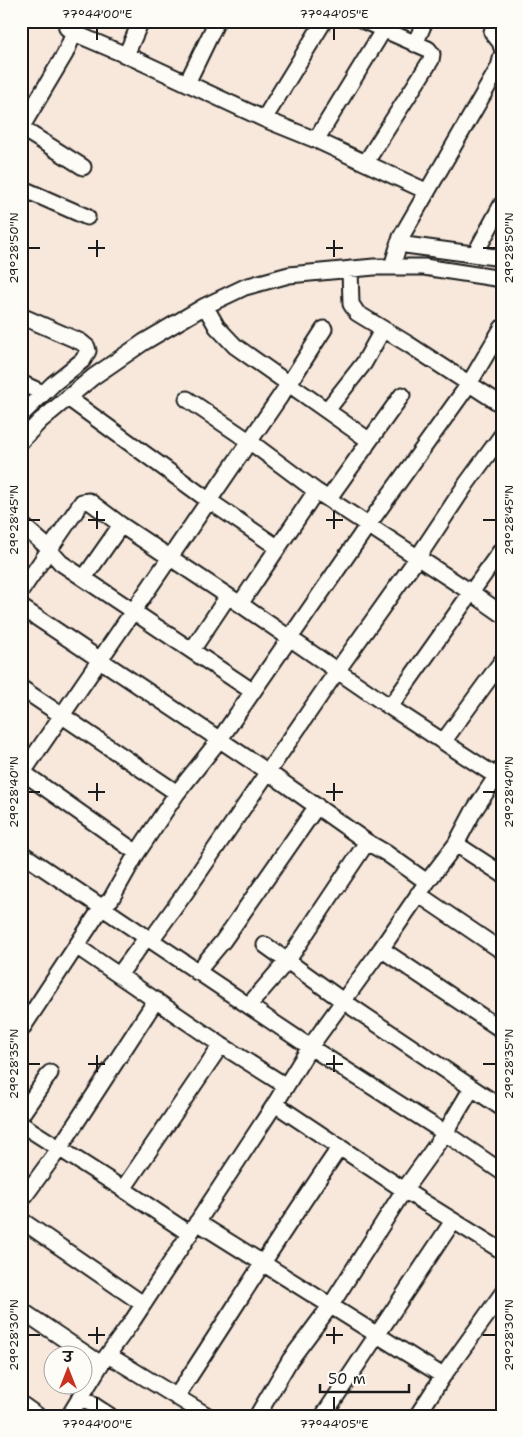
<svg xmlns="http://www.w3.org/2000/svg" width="523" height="1437" viewBox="0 0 523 1437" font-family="'Shantell Sans','Playpen Sans Deva',sans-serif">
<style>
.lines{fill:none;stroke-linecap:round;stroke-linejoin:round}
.minor-casing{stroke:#1c1c1c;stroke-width:19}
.minor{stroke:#fdfcf7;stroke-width:15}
.ticks{fill:none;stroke:#1c1c1c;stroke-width:2}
.neatline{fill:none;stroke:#1c1c1c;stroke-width:2}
.ticks-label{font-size:12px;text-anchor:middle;fill:#1c1c1c}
</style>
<rect width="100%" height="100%" fill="#f7e8db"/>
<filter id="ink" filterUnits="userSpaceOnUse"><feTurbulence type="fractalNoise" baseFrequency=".02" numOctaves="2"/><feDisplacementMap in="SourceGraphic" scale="10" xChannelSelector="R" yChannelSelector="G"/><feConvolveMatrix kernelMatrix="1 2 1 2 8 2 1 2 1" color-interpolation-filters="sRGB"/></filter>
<g filter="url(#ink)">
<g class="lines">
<g class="minor-casing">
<path id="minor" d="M66,21L67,28L74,33L135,59L264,119L316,140L426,191
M364,21L428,49L432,54L431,60L366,162
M496,21L492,32L500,42L502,48
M415,44L425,21
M126,55L141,21
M187,83L217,21
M264,119L324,21
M21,128L65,54L74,33
M21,128L83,167
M316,140L384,29
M21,188L87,217
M398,244L502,258
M475,254L502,204
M392,267L401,237L499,67L502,55
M350,269L351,304L357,313L408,344L502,405
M205,306L217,327L235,346L367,439L366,446L329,498
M21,316L81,342L87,347L88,351L83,360L53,384L21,415
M21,383L43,393
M68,398L208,500L277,547
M187,399L249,441L316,491L472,593L502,614
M327,410L364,363L383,329
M21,441L40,421L93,377L144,342L205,306L245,287L289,275L374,267H424L502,279
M367,444L402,395
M21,524L44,544L61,563L252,691
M84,578L121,525
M21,591L82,502L89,501L121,525L240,604L390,707L502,780
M240,604L316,491
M21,607L268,772L367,842L386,853L427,882
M192,650L228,596
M21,688L177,793
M390,707L502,549
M443,742L502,661
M21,771L137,853
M21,775L288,385L324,329
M456,844L502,874
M21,853L310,1047L445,1133L502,1172
M418,894L502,951
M151,940L185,893L337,671L418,557L467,483L502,435
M265,945L343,1001L502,1108
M76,946L221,1045L286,1086
M381,949L502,1030
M197,972L223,941L317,806
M119,975L147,937
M249,1005L288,960L367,842
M21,1030L102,907L111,899L137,853L177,793L220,739L368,525L469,384L502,328
M275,1104L404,1190L502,1251
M21,1115L50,1073
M21,1124L123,1189L190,1234
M123,1189L221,1045
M21,1201L59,1149L156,1000
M21,1220L143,1304
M197,1222L443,1376
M21,1310L101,1364
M108,1355L208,1416
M81,1397L110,1416
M176,1397C231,1314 283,1229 340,1147
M21,1404L38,1416
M69,1416L101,1364L133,1320L275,1104L310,1047L381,949L427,882L456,844L473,812L502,768
M257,1416L290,1360L331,1305L404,1190L445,1133L472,1088
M323,1416L453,1221
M417,1416L443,1376L502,1294"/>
</g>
<use href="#minor" class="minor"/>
</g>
</g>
<path class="ticks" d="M97,28V40M334,28V40M97,240V257M334,240V257M28,248H40M88,248H105M326,248H343M483,248H496M97,511V529M334,511V529M28,520H40M88,520H105M326,520H343M483,520H496M97,783V801M334,783V801M28,792H40M88,792H105M326,792H343M483,792H496M97,1055V1072M334,1055V1072M28,1064H40M88,1064H105M326,1064H343M483,1064H496M97,1327V1344M334,1327V1344M28,1335H40M88,1335H105M326,1335H343M483,1335H496M97,1397V1410M334,1397V1410"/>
<rect width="523" height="1437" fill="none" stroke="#fdfcf7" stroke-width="55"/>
<g transform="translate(68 1370)"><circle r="24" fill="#fdfcf7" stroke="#a3a29f"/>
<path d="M0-4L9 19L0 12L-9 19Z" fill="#c8321e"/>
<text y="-8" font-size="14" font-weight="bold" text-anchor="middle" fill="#1c1c1c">उ</text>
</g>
<path d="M320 1384v8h89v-8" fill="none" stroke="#1c1c1c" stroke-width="2.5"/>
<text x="328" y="1384" font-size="15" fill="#1c1c1c" stroke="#fdfcf7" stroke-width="4" paint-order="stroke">50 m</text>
<rect x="28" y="28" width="468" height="1382" class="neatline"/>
<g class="ticks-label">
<text x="97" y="18">77°44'00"E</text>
<text x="334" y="18">77°44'05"E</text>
<text transform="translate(14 248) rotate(-90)" y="4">29°28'50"N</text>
<text transform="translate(509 248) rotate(-90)" y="4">29°28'50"N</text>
<text transform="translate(14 520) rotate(-90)" y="4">29°28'45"N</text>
<text transform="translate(509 520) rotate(-90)" y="4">29°28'45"N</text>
<text transform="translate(14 792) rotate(-90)" y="4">29°28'40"N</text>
<text transform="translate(509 792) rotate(-90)" y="4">29°28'40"N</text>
<text transform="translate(14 1064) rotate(-90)" y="4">29°28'35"N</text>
<text transform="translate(509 1064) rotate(-90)" y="4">29°28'35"N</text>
<text transform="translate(14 1335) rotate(-90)" y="4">29°28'30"N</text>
<text transform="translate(509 1335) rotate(-90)" y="4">29°28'30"N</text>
<text x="97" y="1428">77°44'00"E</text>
<text x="334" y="1428">77°44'05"E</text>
</g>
</svg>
